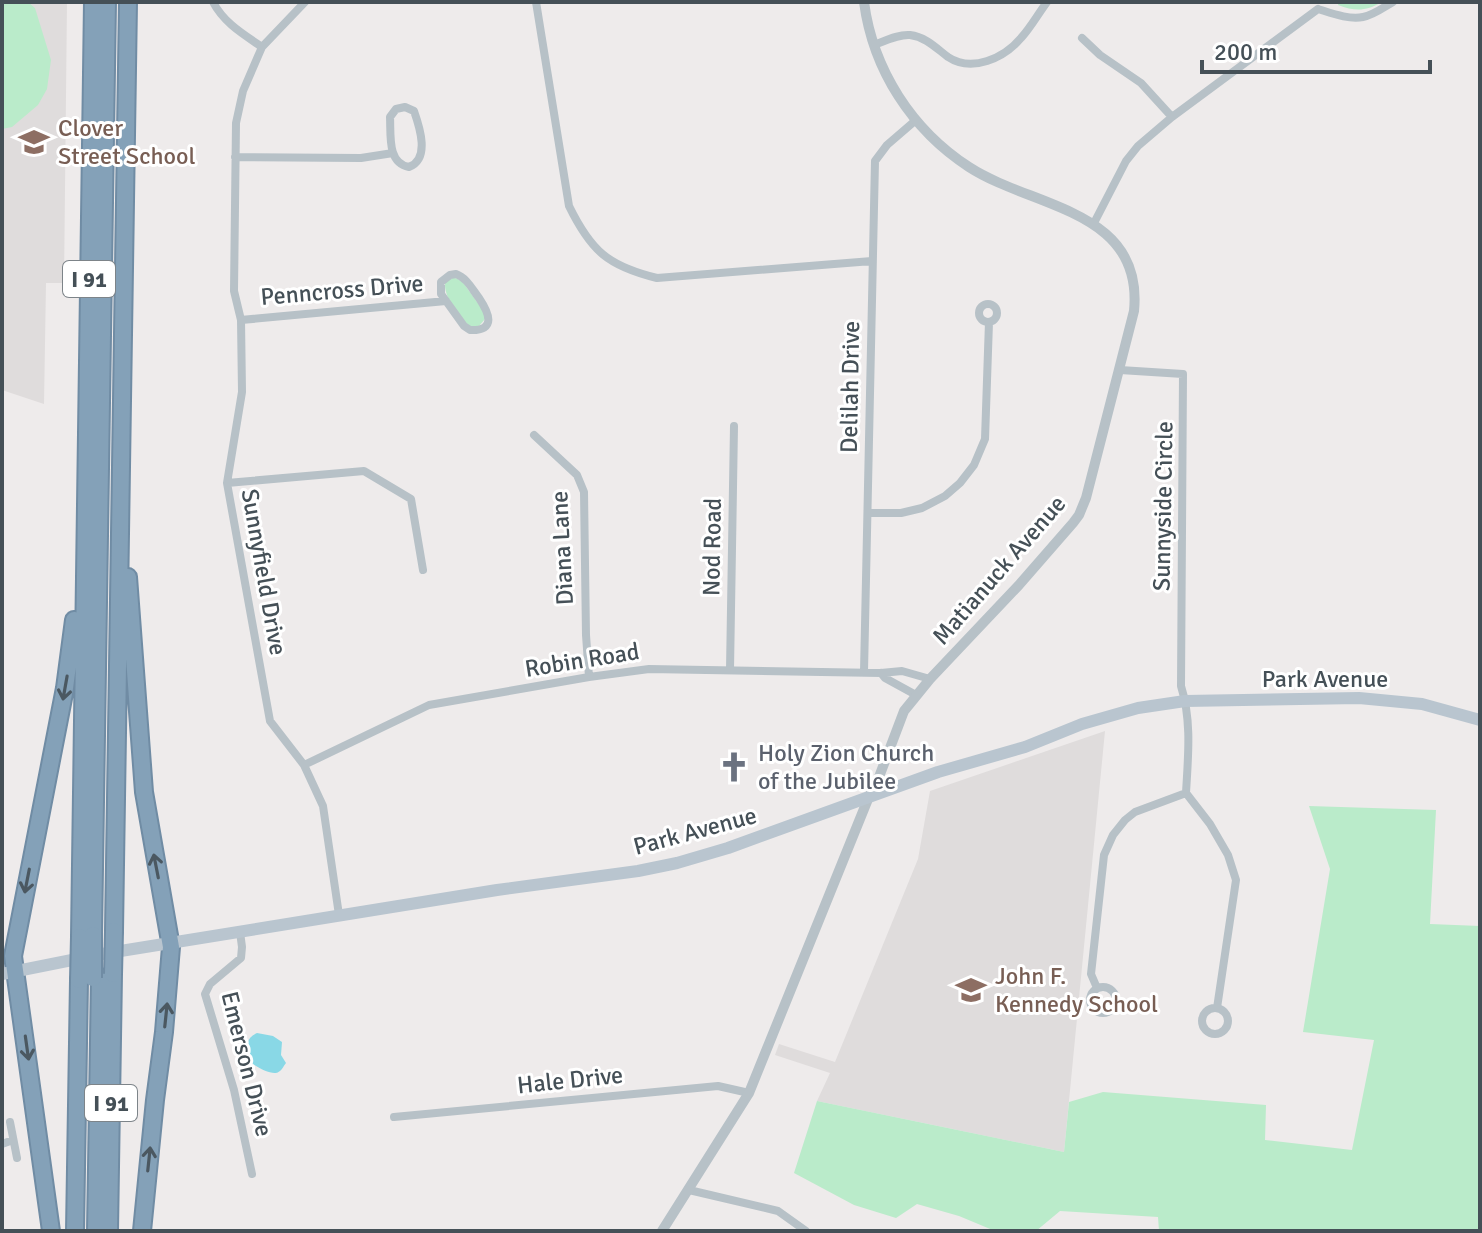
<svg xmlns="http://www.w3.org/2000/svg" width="1482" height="1233" viewBox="0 0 1482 1233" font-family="Signika,sans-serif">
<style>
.education{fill:#dfdcdc}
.green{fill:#baebca}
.water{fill:#89d8e6}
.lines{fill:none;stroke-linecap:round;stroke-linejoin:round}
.motorway-casing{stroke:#708ca4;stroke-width:20}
.minor{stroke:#b7c1c7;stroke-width:8}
.tertiary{stroke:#b7c1c7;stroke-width:10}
.secondary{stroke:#b9c5cf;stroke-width:12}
.motorway{stroke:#84a1b8;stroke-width:16}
.motorway-bridge-casing{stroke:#708ca4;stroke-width:20;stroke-linecap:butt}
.motorway-bridge{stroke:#84a1b8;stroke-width:16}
.oneway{stroke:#4b5861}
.labels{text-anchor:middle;stroke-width:6;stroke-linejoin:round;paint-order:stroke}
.shield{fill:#fff;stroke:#7d8489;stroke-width:2}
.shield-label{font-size:22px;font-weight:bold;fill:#455057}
.education-label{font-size:24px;fill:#785e54;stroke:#fff;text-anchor:start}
.street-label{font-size:24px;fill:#455057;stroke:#fff}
.worship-label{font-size:24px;fill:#5b616d;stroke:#fff;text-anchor:start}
</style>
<rect width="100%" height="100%" fill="#eeebeb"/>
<path class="education" d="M2,2H67L64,283H46L44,404L2,390Z
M1105,731L1064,1152L817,1101L830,1073L775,1055L779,1044L835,1062L918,859L930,791Z"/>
<path class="green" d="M2,2H28L35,8L51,60L47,89L38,105L12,127L2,129Z
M1339,2H1382C1366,11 1356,12 1338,5Z
M453,277L462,281L485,313V319L479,326L471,327C459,317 444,298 445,283Z
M1309,806L1436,810L1430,924L1480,926V1231H1159L1158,1217L1060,1211L1036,1231H995L959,1216L917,1204L896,1218L854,1205L794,1173L817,1101L1064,1152L1069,1102L1103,1092L1266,1105L1265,1140L1352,1150L1374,1040L1303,1032L1330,869Z"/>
<path class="water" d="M257,1033L273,1036L282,1042L281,1055L286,1063C283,1067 281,1072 276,1073C267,1074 251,1064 246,1058C246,1048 246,1037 257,1033Z"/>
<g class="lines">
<g class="motorway-casing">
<path id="motorway" d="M128,577L144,792L171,947L164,1032L155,1100L142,1231
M114,931L128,2
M93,935L107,2
M80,937L93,2
M51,1231L13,956L65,688L74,620
M75,1231L79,980
M96,1231L100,977
M109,1231L113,974"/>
</g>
<path class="minor" d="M213,2C224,23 243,34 262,47
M305,2L262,47L243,91L236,123L234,291L241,320L242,392L227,483L270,721L304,765L323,806L339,915
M536,2L569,206C591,251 608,266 657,278L872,261
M1318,9C1331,13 1349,20 1363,17C1374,15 1384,7 1393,2
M1082,38L1100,55L1141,83L1172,117
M874,45C885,41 898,34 910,35C926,37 936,48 948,57C972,73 1004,58 1021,38C1031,27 1038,14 1047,2
M405,107L414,111C420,128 430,159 409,167C387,163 391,135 390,117L396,109Z
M235,157L361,158L393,153
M1094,223L1126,161L1138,146L1172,117L1318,9
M456,274C467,278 472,289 479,298C489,313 497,331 470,330L464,326L441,294V282L450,275Z
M979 313a9 9 0 1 1 18 0a9 9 0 1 1-18 0Z
M241,320L446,301
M1120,370L1183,374L1181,686C1192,721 1188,757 1186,793L1210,824L1228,855L1236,880L1217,1008
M534,435L577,475L584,492L586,635L589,677
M227,483L364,471L411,499L423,570
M868,513H901L922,508L945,496L960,483L974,465L985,439L989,322
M730,670L734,426
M864,672L875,161L887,145L916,120
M881,673L885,678L916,695
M304,765L429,705L589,677L649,669L881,673L902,671L930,679
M240,932L242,947L241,958L210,984L205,994L234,1090L252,1174
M1090 1000a13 13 0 1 1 26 0a13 13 0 1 1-26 0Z
M1097,988L1091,974L1104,855L1113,835L1125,820L1135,812L1186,793
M1202 1021a13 13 0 1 1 26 0a13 13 0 1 1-26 0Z
M394,1117L718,1086L749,1093
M10,1122L17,1158
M2,1144L13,1140
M689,1190L778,1211L806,1231"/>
<path class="tertiary" d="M662,1231L749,1093L868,799L879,777L904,711L930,679L1019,585L1073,523L1079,515L1086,498L1134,311C1144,209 1032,208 969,167C912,130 873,70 864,2"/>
<path class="secondary" d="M2,974L102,954L497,890L638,871L677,863L728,848L938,772L1025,747L1082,724L1138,708L1185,701L1359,698L1422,704L1480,720"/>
<use href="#motorway" class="motorway"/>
<g class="motorway-bridge-casing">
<path id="motorway-bridge" d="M113,974L114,931
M93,978V935
M79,980L80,937"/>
</g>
<use href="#motorway-bridge" class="motorway-bridge"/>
</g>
<defs><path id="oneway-shaft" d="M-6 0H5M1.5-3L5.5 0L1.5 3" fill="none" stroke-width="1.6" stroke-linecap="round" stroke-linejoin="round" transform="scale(2)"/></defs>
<g class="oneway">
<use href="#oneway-shaft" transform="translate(65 688) rotate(100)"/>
<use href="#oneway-shaft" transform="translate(156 866) rotate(-101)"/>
<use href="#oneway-shaft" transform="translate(27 881) rotate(101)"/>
<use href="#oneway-shaft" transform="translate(166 1015) rotate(-84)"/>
<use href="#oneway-shaft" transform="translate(27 1048) rotate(82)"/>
<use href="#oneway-shaft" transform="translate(149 1159) rotate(-84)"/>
</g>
<defs>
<g id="school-bare" transform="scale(2.4)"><path d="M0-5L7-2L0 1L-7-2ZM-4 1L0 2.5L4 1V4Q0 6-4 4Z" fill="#8d6e63" stroke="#fff" stroke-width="2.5" paint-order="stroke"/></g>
<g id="church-bare" transform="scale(2.4)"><path d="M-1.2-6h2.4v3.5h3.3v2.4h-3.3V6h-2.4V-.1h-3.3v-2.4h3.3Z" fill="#6b7280" stroke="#fff" stroke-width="2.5" paint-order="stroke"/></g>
</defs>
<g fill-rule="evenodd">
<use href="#school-bare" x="34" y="142"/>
<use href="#church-bare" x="734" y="767"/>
<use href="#school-bare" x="971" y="990"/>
</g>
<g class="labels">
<g class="shield">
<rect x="63" y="261" width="52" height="36" rx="6"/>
<rect x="85" y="1085" width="52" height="36" rx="6"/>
</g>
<g class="shield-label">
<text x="89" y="287">I 91</text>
<text x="111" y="1111">I 91</text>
</g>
<g class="education-label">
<text x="58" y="136">Clover<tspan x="58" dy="28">Street School</tspan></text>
<text x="995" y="984">John F.<tspan x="995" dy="28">Kennedy School</tspan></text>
</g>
<g class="street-label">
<text transform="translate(342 290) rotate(-5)" y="8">Penncross Drive</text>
<text transform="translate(850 387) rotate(-89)" y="8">Delilah Drive</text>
<text transform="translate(1163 506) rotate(-89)" y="8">Sunnyside Circle</text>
<text transform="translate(712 547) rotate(-89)" y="8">Nod Road</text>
<text transform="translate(562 548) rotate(-93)" y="8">Diana Lane</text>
<text transform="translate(999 570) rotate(-49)" y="8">Matianuck Avenue</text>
<text transform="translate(264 572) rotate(80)" y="8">Sunnyfield Drive</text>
<text transform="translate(582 660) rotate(-9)" y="8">Robin Road</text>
<text x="1325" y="687">Park Avenue</text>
<text transform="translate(695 831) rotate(-15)" y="8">Park Avenue</text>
<text transform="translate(247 1064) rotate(76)" y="8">Emerson Drive</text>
<text transform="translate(570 1080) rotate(-6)" y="8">Hale Drive</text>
</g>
<g class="worship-label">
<text x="758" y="761">Holy Zion Church<tspan x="758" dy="28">of the Jubilee</tspan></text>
</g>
</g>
<rect width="1482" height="1233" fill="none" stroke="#455057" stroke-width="8"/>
<path d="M1202 60v12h228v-12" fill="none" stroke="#455057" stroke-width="4"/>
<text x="1214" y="60" font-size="24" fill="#455057" stroke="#ffffff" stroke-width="6" paint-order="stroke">200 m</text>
</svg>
